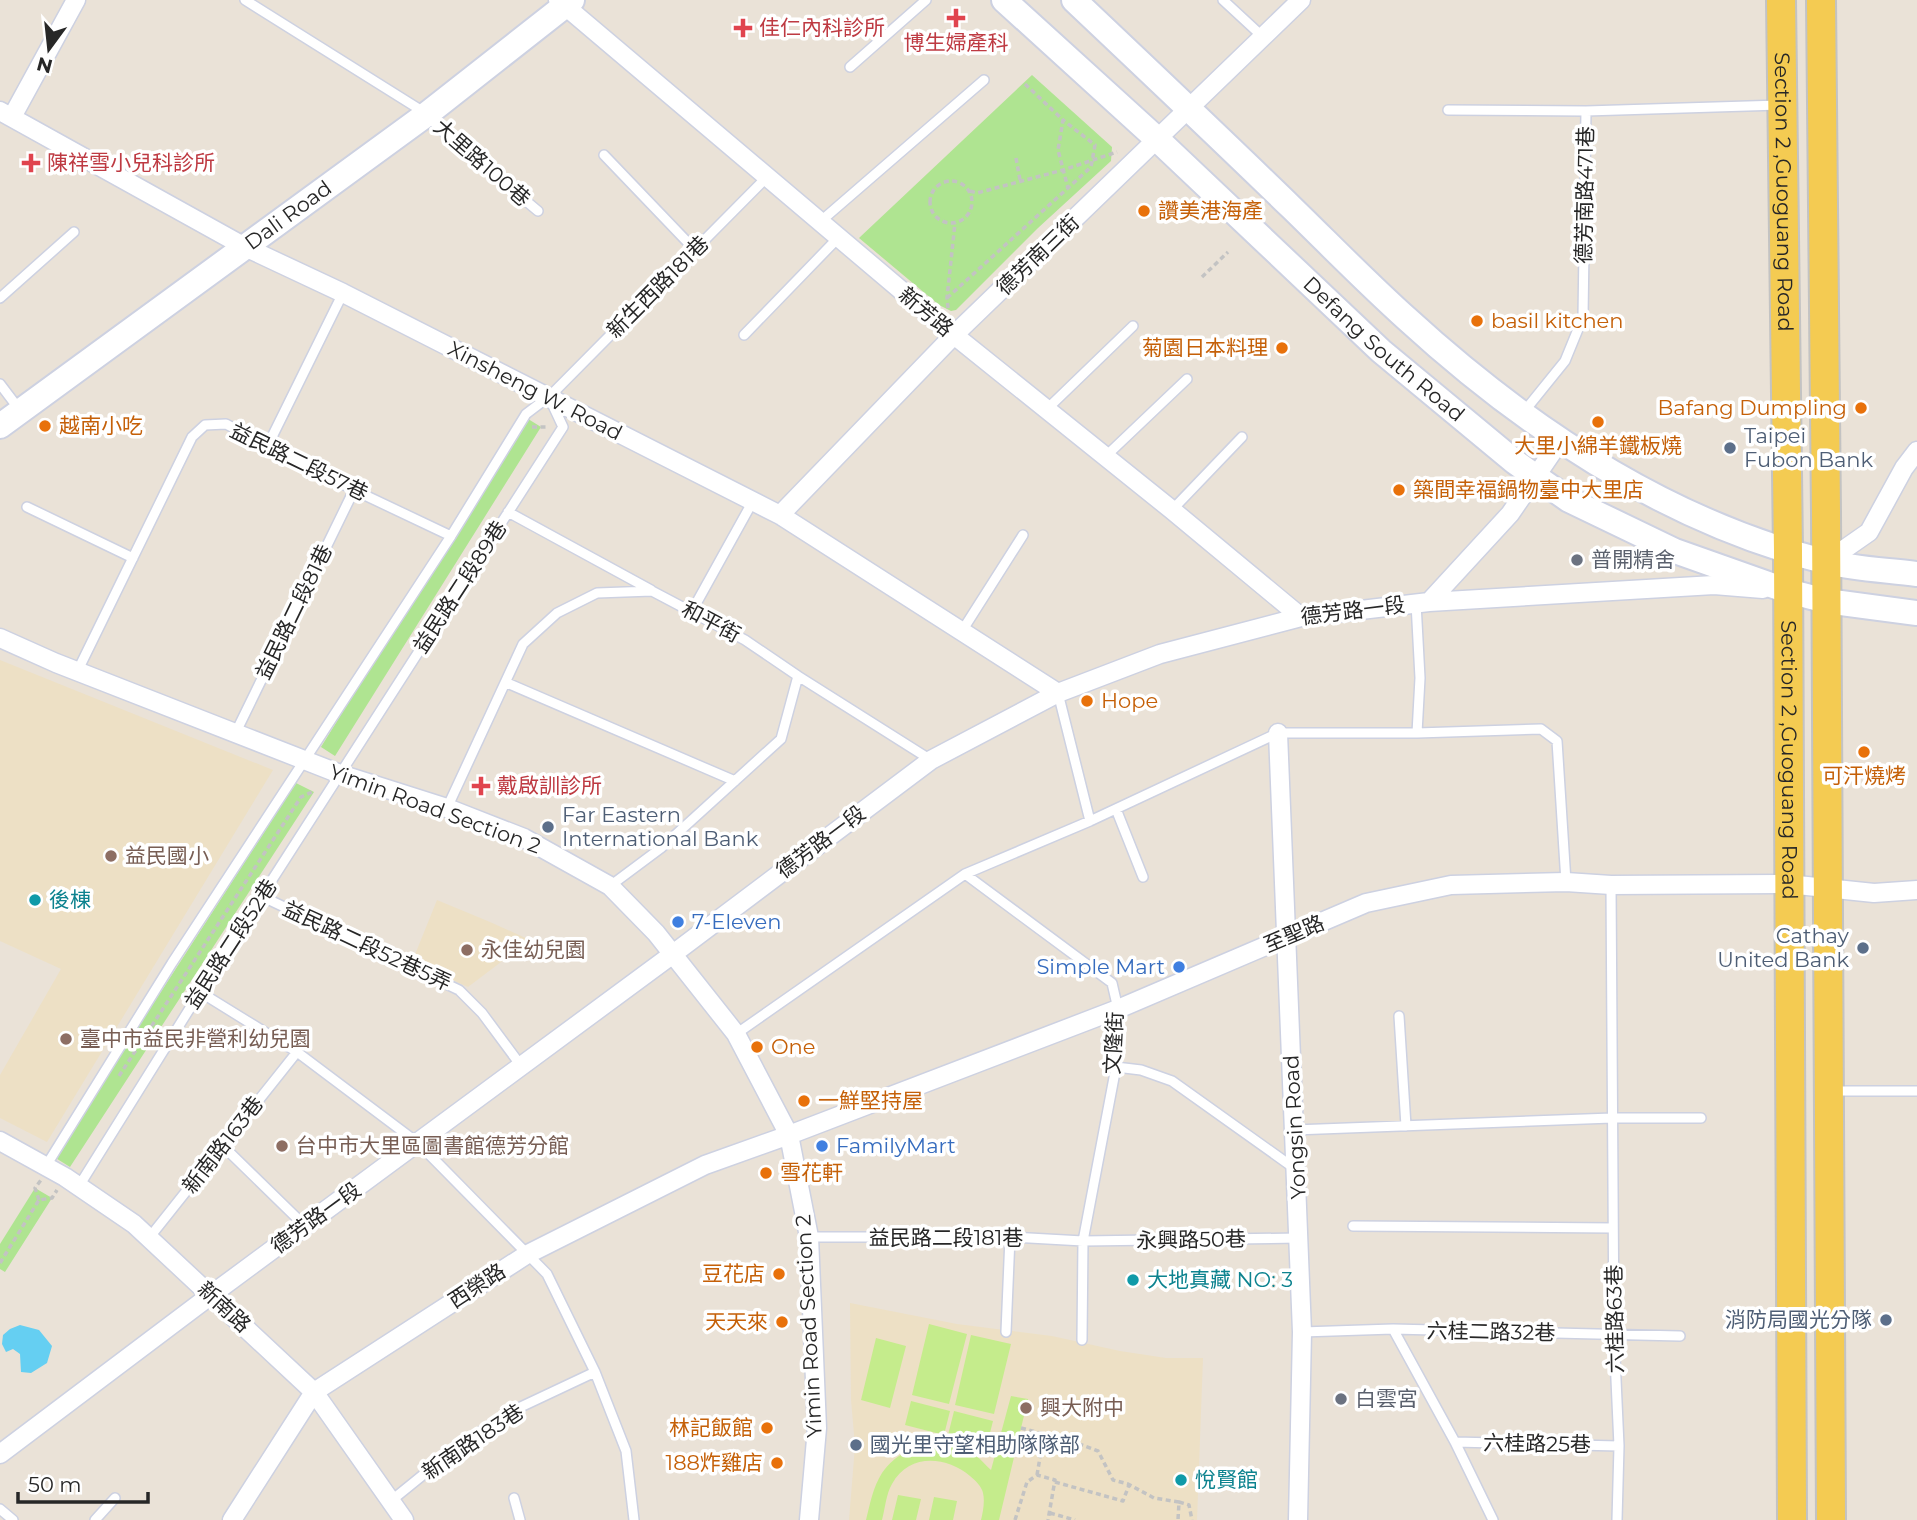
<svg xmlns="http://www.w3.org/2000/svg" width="1917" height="1520" viewBox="0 0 1917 1520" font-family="Montserrat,'Noto Sans TC',sans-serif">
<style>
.education{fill:#ede0c5}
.park{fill:#afe491}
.pitch{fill:#c5ec8c}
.water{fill:#65cff2}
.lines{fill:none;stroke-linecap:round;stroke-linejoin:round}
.lane-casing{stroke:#cdd1e1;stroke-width:12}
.street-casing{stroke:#cdd1e1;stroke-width:21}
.secondary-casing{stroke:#cdd1e1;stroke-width:28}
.primary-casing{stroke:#c3c3c3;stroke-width:32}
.path{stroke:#c3c3c3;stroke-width:3.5;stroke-dasharray:5 3.5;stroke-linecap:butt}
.lane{stroke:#fff;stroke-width:9}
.street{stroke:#fff;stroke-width:18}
.secondary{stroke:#fff;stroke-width:24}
.primary{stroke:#f4cb52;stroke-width:28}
.health-dot{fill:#e0444e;stroke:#fff;stroke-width:2.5}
.food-dot{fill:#e8710a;stroke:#fff;stroke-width:2.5}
.service-dot{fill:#5c6f8a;stroke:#fff;stroke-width:2.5}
.worship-dot{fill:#6b7280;stroke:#fff;stroke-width:2.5}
.education-dot{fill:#8d6e63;stroke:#fff;stroke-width:2.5}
.culture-dot{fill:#0f9aa8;stroke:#fff;stroke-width:2.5}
.shop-dot{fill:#3f7fe0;stroke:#fff;stroke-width:2.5}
.labels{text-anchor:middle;stroke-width:7;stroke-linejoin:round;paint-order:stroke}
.health-label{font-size:21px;fill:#be3a42;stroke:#fff;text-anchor:start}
.street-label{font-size:21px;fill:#272727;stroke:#fff}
.food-label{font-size:21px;fill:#c56008;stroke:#fff;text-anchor:start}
.service-label{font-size:21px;fill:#4e5e75;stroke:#fff;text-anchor:start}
.worship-label{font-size:21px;fill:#5b616d;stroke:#fff;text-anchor:start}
.education-label{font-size:21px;fill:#785e54;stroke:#fff;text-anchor:start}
.culture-label{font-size:21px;fill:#0d838f;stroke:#fff;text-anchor:start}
.shop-label{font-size:21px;fill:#366cbe;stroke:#fff;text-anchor:start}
</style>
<rect width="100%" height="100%" fill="#eae2d7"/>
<path class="education" d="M0,660L273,770L47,1142L0,1118V1075L61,969L0,941Z
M437,900L490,922L530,940L468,987L412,962Z
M850,1303L957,1324L1052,1336L1120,1351L1166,1358H1203L1197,1520H849L855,1446L851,1400Z"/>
<path class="park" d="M1032,75L1112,147L1111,161L1038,228L956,310L951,311L939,305L859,238Z
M525,417L541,427L335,756L321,747Z
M296,783L314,792L70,1167L54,1157Z
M35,1188L52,1198L5,1272L0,1269V1244Z"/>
<path class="pitch" d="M929,1324L967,1334L949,1404L912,1395Z
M971,1335L1011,1344L994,1414L955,1405Z
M876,1338L906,1346L890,1408L861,1400Z
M1011,1396L1028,1399L999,1520H981C983,1512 985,1501 983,1493C982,1487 975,1480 970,1476C946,1456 909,1453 892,1484C886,1494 885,1509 882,1520H866C870,1504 873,1487 882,1473C902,1443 945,1436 975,1455C981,1459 986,1466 991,1470Z
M911,1401L950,1411L944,1435L905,1425Z
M954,1411L993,1421L987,1445L948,1435Z
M898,1495L921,1499L916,1520H892Z
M934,1497L957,1501L953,1520H929Z"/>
<path class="water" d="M20,1325L39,1330L52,1346L47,1363L31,1373L21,1372L20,1354L13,1349L6,1352L2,1344L3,1335L10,1329Z"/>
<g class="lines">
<g class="lane-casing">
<path id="lane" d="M245,0L427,114L440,129L538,211
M1223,0L1263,37
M850,67L926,0
M1448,110L1586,111
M604,155L695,250
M821,221L984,80
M0,298L74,232
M744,335L838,238
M0,384L19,409
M1047,409L1133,326
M1523,413L1565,361L1583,317L1586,111L1780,105
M268,445L343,293
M1106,456L1187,379
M27,507L133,558
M1172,510L1242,437
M508,512L651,590
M1416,603L1420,678L1417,733
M692,611L753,501
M962,631L1023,535
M78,670L192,437L205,425L226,424L354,490L451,536
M798,676L931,760
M507,683L735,781
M1058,693L1090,821
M235,734L354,490
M447,808L523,644L557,613L597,593L652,591L745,640L798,676L781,739L661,848L610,886
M1116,809L1143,877
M965,874L1112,983L1118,1009L1116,1067L1083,1241L1082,1340
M1611,885L1614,1335L1619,1446L1617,1520
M261,896L459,990L482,1013L522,1067
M200,992L297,1052L418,1143L547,1274L595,1372L626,1451L634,1520
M1399,1016L1406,1126
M736,1034L965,874L1090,821L1278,733H1417L1541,729L1557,741L1566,882
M1116,1067L1141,1070L1172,1081L1294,1168
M1831,1091H1917
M1294,1130L1612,1118H1701
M223,1146L305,1226
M46,1166L172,963L451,536L526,414L547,398
M79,1186L200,992L563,427L549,397L767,177
M1353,1226L1613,1228
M809,1237H1010L1083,1241L1299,1238
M149,1238L297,1052
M1393,1329L1455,1442L1493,1520
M1006,1332L1010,1237
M1302,1332L1393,1329L1680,1336
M1455,1442L1619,1446
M514,1498L520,1520
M392,1500L455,1449L510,1412L595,1372
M0,1509L13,1520
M95,1520L115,1498"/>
</g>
<g class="street-casing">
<path id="street" d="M558,0L954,335L1172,510L1301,617
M0,111L245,247L343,293L780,515L1058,693
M12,117L76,0
M780,515L954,335L1301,0
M1826,562L1869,532L1904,468L1917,451
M1429,602L1510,514L1560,441
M0,638L56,663L340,774L447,808L524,838L610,886L656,933L736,1034L789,1135L809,1237L817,1428L809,1520
M1278,733L1302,1332L1298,1520
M0,1141L65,1177L134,1224L314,1392L404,1520
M0,1454L211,1295L673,954L931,760L1058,693L1160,654L1301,617L1429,602L1714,585L1763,589
M232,1520L314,1392L526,1255L705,1165L789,1135L1118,1009L1366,903L1451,885L1566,882L1611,885L1788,884L1874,893L1917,890"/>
</g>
<g class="secondary-casing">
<g id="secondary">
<path id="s1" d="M1004,0L1157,139L1381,351L1515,462L1569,500L1675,551L1788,591L1826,601L1917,613"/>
<path d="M1074,0C1147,69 1220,138 1292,208C1330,245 1367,283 1406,318C1526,428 1664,520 1823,561C1853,569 1886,570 1917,574"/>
<path id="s2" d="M0,426L427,114L572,0"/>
</g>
</g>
<g class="primary-casing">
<g id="primary">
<path id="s3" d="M1781,0L1788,551L1792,1520"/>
<path d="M1821,0L1826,513L1831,1520"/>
</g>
</g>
<path class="path" d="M1025,84L1063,120L1058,150L1068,188
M1016,158L1020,180
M930 202a21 21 0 1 1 42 0a21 21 0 1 1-42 0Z
M970,191L977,193L1063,170L1117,152
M1202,277L1228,252
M947,298L1091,167L1095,145L1063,120
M948,308L947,298L955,223
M532,427H549
M119,1076L301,797L312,792
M39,1200L35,1188L41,1180
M0,1263L39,1200L52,1198L57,1190
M1021,1428L1074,1442L1098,1451L1113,1480L1128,1484L1154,1498L1179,1502L1178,1520
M1037,1475L1044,1434
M1055,1482L1123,1501L1129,1485
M1179,1502L1189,1505L1192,1520
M1050,1513L1075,1520
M1015,1520L1027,1482L1037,1475L1055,1480L1048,1520"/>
<use href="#lane" class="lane"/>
<use href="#street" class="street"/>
<use href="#secondary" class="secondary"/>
<use href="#primary" class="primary"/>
</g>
<g class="health-dot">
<path d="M952.5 7.5h7v7h7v7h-7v7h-7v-7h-7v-7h7z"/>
<path d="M739.5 17.5h7v7h7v7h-7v7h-7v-7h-7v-7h7z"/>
<path d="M27.5 152.5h7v7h7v7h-7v7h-7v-7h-7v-7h7z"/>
<path d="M477.5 775.5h7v7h7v7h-7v7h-7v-7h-7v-7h7z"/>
</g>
<g class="food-dot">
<circle cx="1144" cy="211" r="7"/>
<circle cx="1477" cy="321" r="7"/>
<circle cx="1282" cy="348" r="7"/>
<circle cx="1861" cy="408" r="7"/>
<circle cx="1598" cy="422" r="7"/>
<circle cx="45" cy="426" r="7"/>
<circle cx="1399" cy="490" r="7"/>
<circle cx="1087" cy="701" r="7"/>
<circle cx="1864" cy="752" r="7"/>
<circle cx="757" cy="1047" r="7"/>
<circle cx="804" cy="1101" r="7"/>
<circle cx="766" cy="1173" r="7"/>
<circle cx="779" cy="1274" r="7"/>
<circle cx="782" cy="1322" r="7"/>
<circle cx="767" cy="1428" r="7"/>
<circle cx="777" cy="1463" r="7"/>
</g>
<g class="service-dot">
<circle cx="1730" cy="448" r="7"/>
<circle cx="548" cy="827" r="7"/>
<circle cx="1863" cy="948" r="7"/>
<circle cx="1886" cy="1320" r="7"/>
<circle cx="856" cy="1445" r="7"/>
</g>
<g class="worship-dot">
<circle cx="1577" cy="560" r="7"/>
<circle cx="1341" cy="1399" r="7"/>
</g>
<g class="education-dot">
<circle cx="111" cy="856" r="7"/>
<circle cx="467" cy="950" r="7"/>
<circle cx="66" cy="1039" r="7"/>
<circle cx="282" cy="1146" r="7"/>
<circle cx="1026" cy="1408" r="7"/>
</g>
<g class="culture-dot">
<circle cx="35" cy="900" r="7"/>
<circle cx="1133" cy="1280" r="7"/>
<circle cx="1181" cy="1480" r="7"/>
</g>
<g class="shop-dot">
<circle cx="678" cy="922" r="7"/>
<circle cx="1179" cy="967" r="7"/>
<circle cx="822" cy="1146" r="7"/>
</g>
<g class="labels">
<g class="health-label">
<text x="759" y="35">佳仁內科診所</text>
<text x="956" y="50" text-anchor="middle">博生婦產科</text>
<text x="47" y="170">陳祥雪小兒科診所</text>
<text x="497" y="793">戴啟訓診所</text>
</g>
<g class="street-label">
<text transform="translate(482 163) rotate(41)" y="7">大里路100巷</text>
<text dy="7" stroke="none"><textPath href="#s3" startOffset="192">Section 2 ,Guoguang Road</textPath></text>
<text transform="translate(1585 195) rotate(-89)" y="7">德芳南路471巷</text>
<text dy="7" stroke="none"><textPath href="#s2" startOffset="357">Dali Road</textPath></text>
<text transform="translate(1038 255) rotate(-44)" y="7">德芳南三街</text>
<text transform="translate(658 287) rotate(-45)" y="7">新生西路181巷</text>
<text transform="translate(926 312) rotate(40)" y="7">新芳路</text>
<text dy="7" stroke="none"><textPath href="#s1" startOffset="516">Defang South Road</textPath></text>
<text transform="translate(535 391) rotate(27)" y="7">Xinsheng W. Road</text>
<text transform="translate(299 462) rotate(26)" y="7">益民路二段57巷</text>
<text transform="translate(460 587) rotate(-57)" y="7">益民路二段89巷</text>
<text transform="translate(1353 611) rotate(-7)" y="7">德芳路一段</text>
<text transform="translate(294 612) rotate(-64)" y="7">益民路二段81巷</text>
<text transform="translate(711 622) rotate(28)" y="7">和平街</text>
<text dy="7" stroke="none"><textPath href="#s3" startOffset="760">Section 2 ,Guoguang Road</textPath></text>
<text transform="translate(435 809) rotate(20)" y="7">Yimin Road Section 2</text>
<text transform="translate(821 842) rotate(-37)" y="7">德芳路一段</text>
<text transform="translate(1294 934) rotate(-23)" y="7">至聖路</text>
<text transform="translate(231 944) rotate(-57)" y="7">益民路二段52巷</text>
<text transform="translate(367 946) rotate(25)" y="7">益民路二段52巷5弄</text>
<text transform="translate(1114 1043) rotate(-87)" y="7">文隆街</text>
<text transform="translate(1295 1127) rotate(-93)" y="7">Yongsin Road</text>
<text transform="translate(223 1145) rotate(-52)" y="7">新南路163巷</text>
<text transform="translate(316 1218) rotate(-36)" y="7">德芳路一段</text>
<text x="946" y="1245">益民路二段181巷</text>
<text transform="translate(1191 1240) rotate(-1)" y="7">永興路50巷</text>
<text transform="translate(477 1286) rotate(-33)" y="7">西榮路</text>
<text transform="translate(224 1307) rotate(43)" y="7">新南路</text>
<text transform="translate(1615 1319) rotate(-91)" y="7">六桂路63巷</text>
<text transform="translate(809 1326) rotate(-93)" y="7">Yimin Road Section 2</text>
<text transform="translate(1491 1332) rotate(1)" y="7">六桂二路32巷</text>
<text transform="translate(473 1442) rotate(-34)" y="7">新南路183巷</text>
<text transform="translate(1537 1444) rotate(1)" y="7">六桂路25巷</text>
</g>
<g class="food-label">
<text x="1158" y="218">讚美港海產</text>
<text x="1491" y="328">basil kitchen</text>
<text x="1268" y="355" text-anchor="end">菊園日本料理</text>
<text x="1847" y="415" text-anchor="end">Bafang Dumpling</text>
<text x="59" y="433">越南小吃</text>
<text x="1598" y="453" text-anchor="middle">大里小綿羊鐵板燒</text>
<text x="1413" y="497">築間幸福鍋物臺中大里店</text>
<text x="1101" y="708">Hope</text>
<text x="1864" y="783" text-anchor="middle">可汗燒烤</text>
<text x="771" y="1054">One</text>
<text x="818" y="1108">一鮮堅持屋</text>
<text x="780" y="1180">雪花軒</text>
<text x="765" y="1281" text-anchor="end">豆花店</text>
<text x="768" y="1329" text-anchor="end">天天來</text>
<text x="753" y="1435" text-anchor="end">林記飯館</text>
<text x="763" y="1470" text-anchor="end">188炸雞店</text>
</g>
<g class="service-label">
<text x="1744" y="443">Taipei<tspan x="1744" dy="24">Fubon Bank</tspan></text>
<text x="562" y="822">Far Eastern<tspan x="562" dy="24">International Bank</tspan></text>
<text x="1849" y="943" text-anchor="end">Cathay<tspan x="1849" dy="24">United Bank</tspan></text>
<text x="1872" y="1327" text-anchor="end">消防局國光分隊</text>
<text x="870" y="1452">國光里守望相助隊隊部</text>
</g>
<g class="worship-label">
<text x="1591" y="567">普開精舍</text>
<text x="1355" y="1406">白雲宮</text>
</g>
<g class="education-label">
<text x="125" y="863">益民國小</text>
<text x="481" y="957">永佳幼兒園</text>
<text x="80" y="1046">臺中市益民非營利幼兒園</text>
<text x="296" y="1153">台中市大里區圖書館德芳分館</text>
<text x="1040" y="1415">興大附中</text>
</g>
<g class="culture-label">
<text x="49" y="907">後棟</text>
<text x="1147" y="1287">大地真藏 NO: 3</text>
<text x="1195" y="1487">悅賢館</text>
</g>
<g class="shop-label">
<text x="692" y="929">7-Eleven</text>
<text x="1165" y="974" text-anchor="end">Simple Mart</text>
<text x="836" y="1153">FamilyMart</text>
</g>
</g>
<g transform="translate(49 49) rotate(195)" stroke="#ffffff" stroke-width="5" paint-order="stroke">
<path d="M0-5L12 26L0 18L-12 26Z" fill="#272727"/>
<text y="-10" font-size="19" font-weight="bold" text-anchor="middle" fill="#272727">N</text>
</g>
<path d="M18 1492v10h130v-10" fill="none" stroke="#272727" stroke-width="3.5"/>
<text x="28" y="1492" font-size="21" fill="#272727" stroke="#ffffff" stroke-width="5" paint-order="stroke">50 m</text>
</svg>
